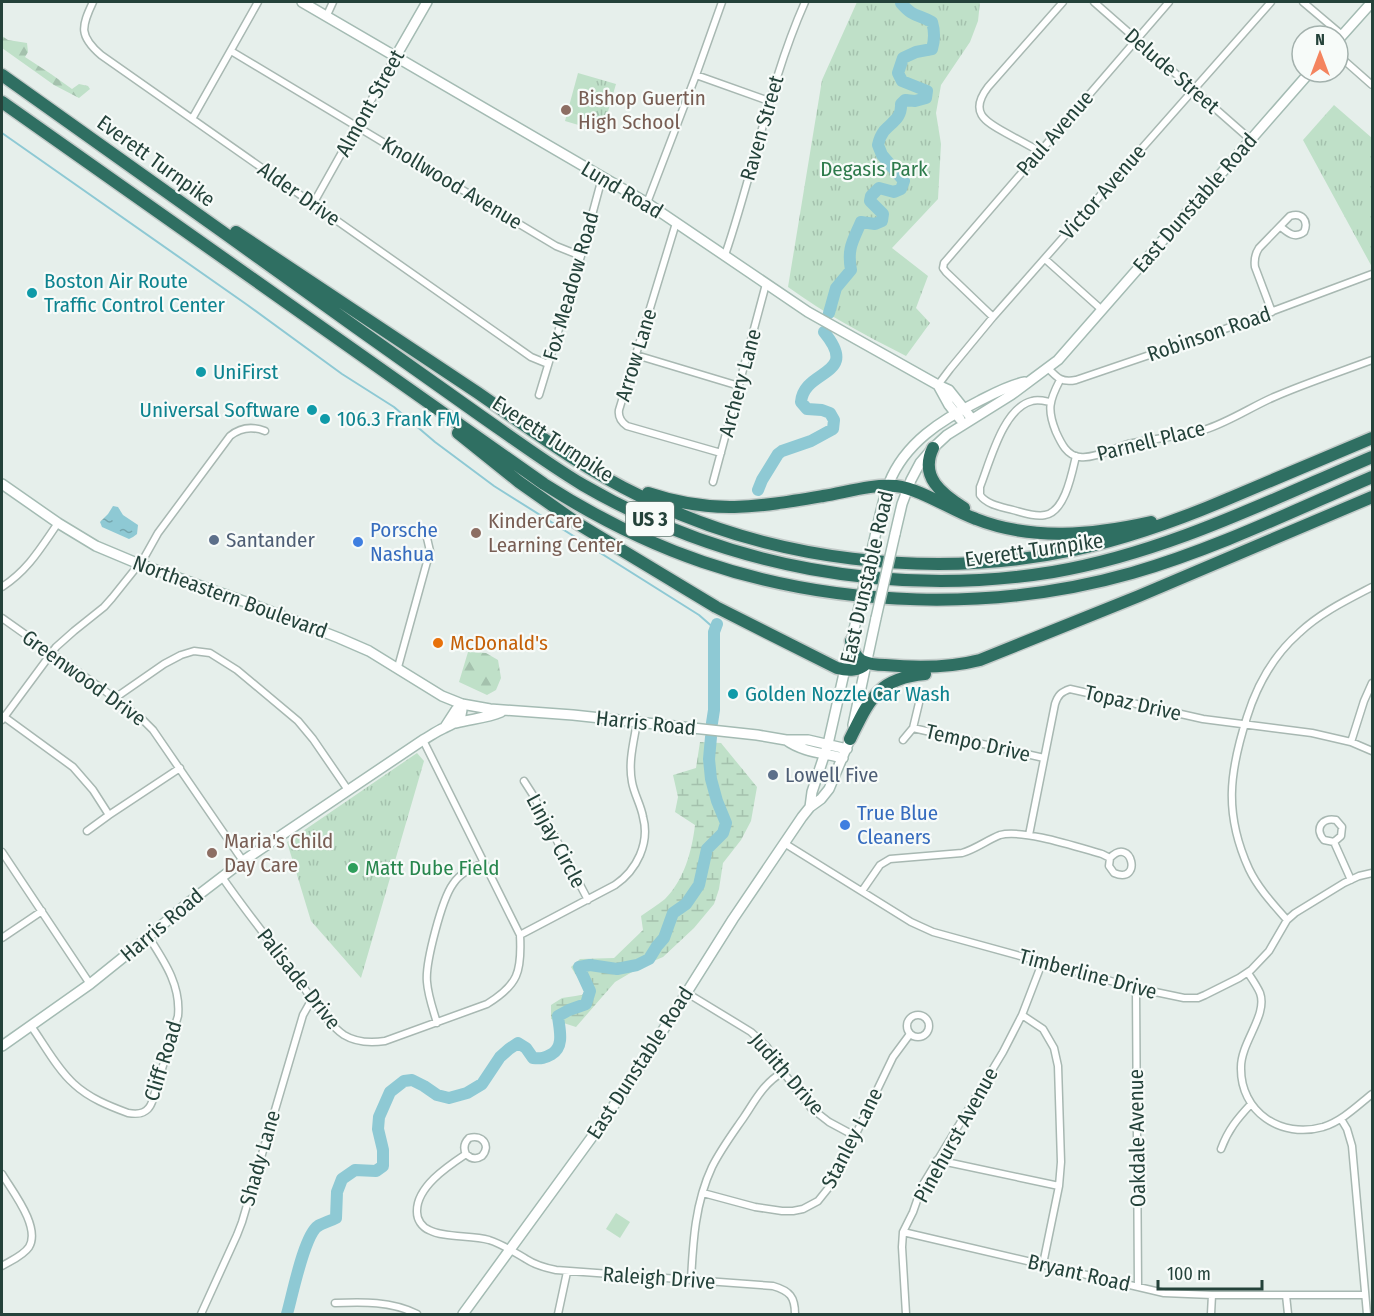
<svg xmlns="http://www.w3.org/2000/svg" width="1374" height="1316" viewBox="0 0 1374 1316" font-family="'Fira Sans Condensed',sans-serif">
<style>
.grass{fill:#bfe0c8}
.forest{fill:url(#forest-firs)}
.wetland{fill:url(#wetland-marsh)}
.park{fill:url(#park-tufts)}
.water{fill:url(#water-ripples)}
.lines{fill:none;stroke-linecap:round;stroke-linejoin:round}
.stream{stroke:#8ec9d4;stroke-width:2}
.river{stroke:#8ec9d4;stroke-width:12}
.street-casing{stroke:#a8b8b2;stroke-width:9}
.secondary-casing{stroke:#a4bbb3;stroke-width:12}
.highway-casing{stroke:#c2cac8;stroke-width:15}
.street{stroke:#fff;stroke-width:6}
.secondary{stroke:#fff;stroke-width:9}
.highway{stroke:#2f6f62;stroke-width:12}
.secondary-bridge-casing{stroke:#a4bbb3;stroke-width:12;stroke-linecap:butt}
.secondary-bridge{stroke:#fff;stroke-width:9}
.education-dot{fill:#8d6e63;stroke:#f7fbf9;stroke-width:2}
.culture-dot{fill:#0f9aa8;stroke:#f7fbf9;stroke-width:2}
.service-dot{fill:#5c6f8a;stroke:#f7fbf9;stroke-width:2}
.shop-dot{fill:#3f7fe0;stroke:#f7fbf9;stroke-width:2}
.food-dot{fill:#e8710a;stroke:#f7fbf9;stroke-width:2}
.leisure-dot{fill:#2e9e5b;stroke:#f7fbf9;stroke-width:2}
.labels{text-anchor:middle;stroke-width:4.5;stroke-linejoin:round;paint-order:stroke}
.shield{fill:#f7fbf9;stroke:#637a73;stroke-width:1.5}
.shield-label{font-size:20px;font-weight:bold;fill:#24423a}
.street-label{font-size:21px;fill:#24423a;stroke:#f7fbf9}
.education-label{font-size:21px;fill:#785e54;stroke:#f7fbf9;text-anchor:start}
.park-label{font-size:21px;fill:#2d7a4b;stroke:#f7fbf9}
.culture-label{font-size:21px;fill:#0d838f;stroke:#f7fbf9;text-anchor:start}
.shop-label{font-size:21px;fill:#366cbe;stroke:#f7fbf9;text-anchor:start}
.service-label{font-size:21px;fill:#4e5e75;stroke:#f7fbf9;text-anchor:start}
.food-label{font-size:21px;fill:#c56008;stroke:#f7fbf9;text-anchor:start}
.leisure-label{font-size:21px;fill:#27864d;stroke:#f7fbf9;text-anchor:start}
</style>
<defs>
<pattern id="forest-firs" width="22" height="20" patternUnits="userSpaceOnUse" patternTransform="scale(1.5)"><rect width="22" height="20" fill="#bfe0c8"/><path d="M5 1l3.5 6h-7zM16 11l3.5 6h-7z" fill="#a4c1ad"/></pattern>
<pattern id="wetland-marsh" width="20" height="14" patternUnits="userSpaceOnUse" patternTransform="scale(1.5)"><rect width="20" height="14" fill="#bfe0c8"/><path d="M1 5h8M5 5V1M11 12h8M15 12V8" fill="none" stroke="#a4c1ad"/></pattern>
<pattern id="park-tufts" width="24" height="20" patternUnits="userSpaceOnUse" patternTransform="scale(1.5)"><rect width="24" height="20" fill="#bfe0c8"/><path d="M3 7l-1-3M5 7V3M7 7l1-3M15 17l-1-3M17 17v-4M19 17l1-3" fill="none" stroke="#a4c1ad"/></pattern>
<pattern id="water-ripples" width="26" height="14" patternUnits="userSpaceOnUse" patternTransform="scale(1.5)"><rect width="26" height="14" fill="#8ec9d4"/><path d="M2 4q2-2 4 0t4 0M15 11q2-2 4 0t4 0" fill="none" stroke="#74a5ad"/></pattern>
</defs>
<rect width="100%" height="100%" fill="#e6efeb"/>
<path class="grass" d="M616,1213L630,1222L620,1238L606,1229Z"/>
<path class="forest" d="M2,36L8,40L27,43L28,52L25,57L51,74L72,89L79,84L88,86L90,89L79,98L54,85L2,48Z
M468,652L486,653L498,660L501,678L496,690L487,695L459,682Z"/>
<path class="wetland" d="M700,742L721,743L757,787L751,821L741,840L723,863L719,889L714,904L694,928L663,957L644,965L615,982L576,1027L551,1019V1005L562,998L582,995L586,991L571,967L580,959L614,958L643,930L641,916C649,910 658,905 665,899C684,880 692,851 695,825L675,812L678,797L673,775L696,768Z"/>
<path class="park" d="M857,2H980L978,21L970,42L941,85L936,113L941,144L938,199L892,248L928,276L916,308L930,323L906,356C865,335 825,314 788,287L822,80Z
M578,73L616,84L602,132L565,121Z
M1334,105L1372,138V267L1303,140Z
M417,753L424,761L361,978L311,921L287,842Z"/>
<path class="water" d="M113,506L118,507L123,515L138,525L137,534L133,537L129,539L102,527L100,522L108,514Z"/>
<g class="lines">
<path class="stream" d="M2,133L246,304L342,374L394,407L435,442L494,486L699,615L715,629"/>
<path class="river" d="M829,313L836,288L851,270C847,248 853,241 861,222L875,224L882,221L883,214L870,201L871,196L879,188L894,192L901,189L904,181L882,155L878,145C879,140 881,135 884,131C892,122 902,118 901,104L905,100L915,101L926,98L927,91L902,81L898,73L903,58L916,52L932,49C935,39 935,32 932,22C917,14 913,17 901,3V2
M758,490L762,480L778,454L782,451L811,441L833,429L834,420L830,413L822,410L807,409L801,402C804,368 861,377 824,332
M712,723L714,710V632L717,624
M287,1314C292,1297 304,1235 318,1226C323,1223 330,1221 336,1218L337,1192L342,1179L355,1170L376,1171L383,1166V1150L378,1129L379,1117L390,1092L404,1081L412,1080L424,1086L437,1095L449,1098L467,1093L482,1084L500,1057L509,1049L518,1043L526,1048L533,1058C541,1059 545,1058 552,1054C565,1046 559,1028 558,1016L569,1010L586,1004L590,991L579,967L590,965L617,969L637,965L649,959L657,946L664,938L673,913L686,904L699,885L707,849L723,833L726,823L717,801L711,779L709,759L711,737"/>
<g class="street-casing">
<path id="street" d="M93,2C81,27 79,36 101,55L531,357L548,364
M1094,2L1251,140
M1303,2L1342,35
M327,15L333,2
M231,51L556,246L581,256
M1338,55L1372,85
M696,75L769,101
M192,119L258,2
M1039,151C1028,145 1017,139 1006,133C984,121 969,112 988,87L1063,2
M647,203L696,75L722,2
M313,204L396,56
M676,223L619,410C618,417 621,422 627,426L721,453
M725,255C754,171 769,83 805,2
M1045,259L1102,310
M1272,312L1255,267C1254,260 1255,254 1259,248L1290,216C1302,212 1309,221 1304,232C1295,239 1288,233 1281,227
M993,317L946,272L943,268L944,263L1169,2
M636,355L739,386
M1048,368C1057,378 1062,383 1076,380L1214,333L1372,274
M1060,380C1049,401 1047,410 1056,432C1061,443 1067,456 1080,457C1094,459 1114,448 1128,444C1153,438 1180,437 1204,430C1229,422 1251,407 1274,397C1306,383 1340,372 1372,360
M938,385L950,369L993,317L1271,2
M539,395L581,256L602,178
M1050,402C1045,401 1038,399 1032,401C1003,408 990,462 980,487V495C987,505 1002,507 1013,510C1024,513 1035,517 1045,515C1065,512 1072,473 1076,456
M713,482L766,284
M2,587C28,570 40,549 58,523
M2,618L105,691L143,720L153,730L243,861
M398,667L430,551L427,538
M115,698L164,664L181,655L194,651L210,653L237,670L298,721L313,739L348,790
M3,716L73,767L93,790L109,815
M2,720L56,647L74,631L104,607L112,598L144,558L158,533L230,436C241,427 252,426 265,431
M913,728L1044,758
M903,740L913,728L919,703
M1351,742L1364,701L1372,683
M524,781L533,795L588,900
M87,831L109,815L180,768
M1029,835L1055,704C1058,695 1061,692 1070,689L1203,719L1312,733L1351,742L1372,751
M1334,842L1324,840C1314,829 1322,817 1336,820L1342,827L1341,836L1334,842L1351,880
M784,843L911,922L933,932L1136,988L1184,998H1198L1205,995L1239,978L1251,970L1269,951L1287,920L1295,913L1344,883L1359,876L1372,873
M2,852L90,984
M222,877C244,909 268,939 292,970C305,989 326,1023 344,1035C357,1043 371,1043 385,1041L487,1004C518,985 522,972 520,935L423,740
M862,891L880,865L890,859L962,853C976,849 987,840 1000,835C1023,829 1077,847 1102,854L1110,858C1132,835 1143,885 1114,873L1109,866L1110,858
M1287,920C1273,904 1258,888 1249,869C1224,814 1229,773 1247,717C1257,685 1273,656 1299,633C1320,613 1347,600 1372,587
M520,935L615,885C637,870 650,843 643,817C641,805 634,794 632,782C628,762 634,741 637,722
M2,938L42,911
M1248,973C1252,979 1257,986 1260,993C1268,1015 1241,1042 1241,1067C1240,1112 1281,1139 1323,1127C1342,1121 1357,1106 1372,1094
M1136,988L1138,1287
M687,993L751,1032L767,1047L783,1072L811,1108L829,1122L855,1136
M1022,1015L1043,1029L1054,1048L1058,1066L1061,1162L1059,1186L1043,1264
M907 1026a11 11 0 1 1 22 0a11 11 0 1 1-22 0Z
M437,1023C433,1009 428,996 427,982C425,963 442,899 453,884C460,873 472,868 483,863
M31,1026C44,1044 57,1069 74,1084C89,1098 109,1106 128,1113C140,1115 148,1113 152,1102L178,1016C181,985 164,961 148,936
M1341,1119L1347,1129L1352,1146L1367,1314
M1221,1149C1228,1130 1237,1119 1251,1104
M466,1154C471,1159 476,1160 482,1156C491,1146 483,1134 469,1138C464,1143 463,1148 466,1154C448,1166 416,1187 417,1212C417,1220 422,1227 429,1230C444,1238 471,1235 489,1240C502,1244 514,1252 526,1259C535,1265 546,1268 556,1270L773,1286C790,1291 795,1297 795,1314
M937,1160L1059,1186
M2,1174C12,1191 41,1227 29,1247C23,1256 10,1261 2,1266
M703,1193L755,1207L782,1211H793L803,1209L818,1201L830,1186L855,1136L893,1057L910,1034
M903,1232L1164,1293L1212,1295H1365
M691,1280C693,1242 695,1203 712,1167C721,1149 733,1133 744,1117C756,1099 764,1083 783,1072
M1286,1295L1288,1314
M335,1303C363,1302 391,1301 417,1314
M201,1314L237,1235L242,1222L303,1015L312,999
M558,1314L567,1272
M906,1314L902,1247L903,1232L913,1212L922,1186L1003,1052L1022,1015L1042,963
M1211,1314L1212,1295"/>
</g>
<g class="secondary-casing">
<path id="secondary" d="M302,2L647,203L808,312L938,385L949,390L972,419
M1338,40L1372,2
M396,56L427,2
M938,385L949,405L960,419
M2,484L58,523L96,546L139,564L257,606L339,638L369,651L442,696L462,704L490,709L573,715L757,735L786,740H808L847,749
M876,532C880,516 883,499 889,483C905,443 941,420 979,401C993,394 1009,385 1025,382
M895,534L902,504L911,480L920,463L933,448L947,435L1011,395L1058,360L1310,72
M456,723C471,719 487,718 501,712
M853,725L876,618
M445,727L456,710L462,704
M786,740C802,752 824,753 843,758
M810,807L812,792L828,744L857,616
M2,1046L90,984L136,947L188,903L243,861L423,740C430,736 437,731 444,728C457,722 463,720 462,704
M463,1314L600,1126L643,1062L733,919L802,817L810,807L821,799L829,789L848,744"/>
</g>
<g class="highway-casing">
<path id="highway" d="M2,75C119,158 237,242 354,326C396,356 438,386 481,416C514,439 548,464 583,485C724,567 892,598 1053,572C1165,553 1268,501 1372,457
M2,102L544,484C594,516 647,543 703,562C838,608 995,612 1132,573C1215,549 1293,511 1372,477
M236,232C316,285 397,339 478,393C530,429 582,468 640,496C770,561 931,580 1074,550C1128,538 1179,520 1230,498
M458,433L519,482L580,525L716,607L837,668C849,671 858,671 867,663
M933,448C919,477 942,494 964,508
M648,493C713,515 758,507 823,496C847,492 872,484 896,486C921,489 951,510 976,519C1032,541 1093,535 1151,522
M1223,501L1372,438
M851,641C852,649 854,656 862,661C869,664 878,665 885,665C917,668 949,668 980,660L1139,596L1372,497
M850,739C869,701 877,678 925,674"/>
</g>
<use href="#street" class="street"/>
<use href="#secondary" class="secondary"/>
<use href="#highway" class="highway"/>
<g class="secondary-bridge-casing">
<path id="secondary-bridge" d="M857,616L876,532
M876,618L895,534"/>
</g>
<use href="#secondary-bridge" class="secondary-bridge"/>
</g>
<g class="education-dot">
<circle cx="566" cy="110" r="6"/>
<circle cx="476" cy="533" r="6"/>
<circle cx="212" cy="853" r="6"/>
</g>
<g class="culture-dot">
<circle cx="32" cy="293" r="6"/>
<circle cx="201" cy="372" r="6"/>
<circle cx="312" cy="410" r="6"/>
<circle cx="325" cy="419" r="6"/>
<circle cx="733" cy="694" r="6"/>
</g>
<g class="service-dot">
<circle cx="214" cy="540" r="6"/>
<circle cx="773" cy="775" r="6"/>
</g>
<g class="shop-dot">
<circle cx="358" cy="542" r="6"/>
<circle cx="845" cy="825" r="6"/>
</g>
<circle class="food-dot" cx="438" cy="643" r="6"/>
<circle class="leisure-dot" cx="353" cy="868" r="6"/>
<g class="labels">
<rect class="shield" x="626" y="502" width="48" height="34" rx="4.5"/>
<g class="shield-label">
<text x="650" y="526">US 3</text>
</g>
<g class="street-label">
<text transform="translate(1172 71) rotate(41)" y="7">Delude Street</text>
<text transform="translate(370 103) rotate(-61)" y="7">Almont Street</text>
<text transform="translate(762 128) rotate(-74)" y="7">Raven Street</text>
<text transform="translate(1055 133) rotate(-49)" y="7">Paul Avenue</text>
<text transform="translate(156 161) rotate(36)" y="7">Everett Turnpike</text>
<text transform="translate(452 183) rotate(31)" y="7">Knollwood Avenue</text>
<text transform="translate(622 190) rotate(31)" y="7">Lund Road</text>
<text transform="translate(1103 192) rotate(-49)" y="7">Victor Avenue</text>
<text transform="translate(299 194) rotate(35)" y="7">Alder Drive</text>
<text transform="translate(1195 203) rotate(-49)" y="7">East Dunstable Road</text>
<text transform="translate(571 286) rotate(-74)" y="7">Fox Meadow Road</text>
<text transform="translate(1209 334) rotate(-19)" y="7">Robinson Road</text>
<text transform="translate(636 355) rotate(-73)" y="7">Arrow Lane</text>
<text transform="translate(740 383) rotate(-75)" y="7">Archery Lane</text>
<text transform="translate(553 439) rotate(33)" y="7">Everett Turnpike</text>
<text transform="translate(1151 441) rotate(-14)" y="7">Parnell Place</text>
<text transform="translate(1034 550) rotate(-8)" y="7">Everett Turnpike</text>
<text transform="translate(867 577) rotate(-77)" y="7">East Dunstable Road</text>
<text transform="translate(230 597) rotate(20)" y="7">Northeastern Boulevard</text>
<text transform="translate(84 678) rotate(36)" y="7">Greenwood Drive</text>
<text transform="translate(1133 703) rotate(13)" y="7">Topaz Drive</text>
<text transform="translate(646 723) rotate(6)" y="7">Harris Road</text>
<text transform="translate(978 743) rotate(13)" y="7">Tempo Drive</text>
<text transform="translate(556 841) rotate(62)" y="7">Linjay Circle</text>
<text transform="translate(162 925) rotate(-40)" y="7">Harris Road</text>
<text transform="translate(1088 974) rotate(15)" y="7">Timberline Drive</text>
<text transform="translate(299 979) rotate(52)" y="7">Palisade Drive</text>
<text transform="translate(163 1061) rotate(-73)" y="7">Cliff Road</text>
<text transform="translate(640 1063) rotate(-57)" y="7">East Dunstable Road</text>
<text transform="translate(787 1074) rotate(49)" y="7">Judith Drive</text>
<text transform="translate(956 1135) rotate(-61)" y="7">Pinehurst Avenue</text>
<text transform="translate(852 1138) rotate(-63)" y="7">Stanley Lane</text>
<text transform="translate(1137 1138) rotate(-91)" y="7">Oakdale Avenue</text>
<text transform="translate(260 1158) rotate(-74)" y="7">Shady Lane</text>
<text transform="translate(1079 1273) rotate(13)" y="7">Bryant Road</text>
<text transform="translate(659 1278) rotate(4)" y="7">Raleigh Drive</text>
</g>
<g class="education-label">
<text x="578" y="105">Bishop Guertin<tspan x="578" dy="24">High School</tspan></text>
<text x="488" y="528">KinderCare<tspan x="488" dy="24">Learning Center</tspan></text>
<text x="224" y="848">Maria's Child<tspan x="224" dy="24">Day Care</tspan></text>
</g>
<g class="park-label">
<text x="874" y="176">Degasis Park</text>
</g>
<g class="culture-label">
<text x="44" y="288">Boston Air Route<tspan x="44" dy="24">Traffic Control Center</tspan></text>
<text x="213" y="379">UniFirst</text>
<text x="300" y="417" text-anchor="end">Universal Software</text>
<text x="337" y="426">106.3 Frank FM</text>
<text x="745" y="701">Golden Nozzle Car Wash</text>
</g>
<g class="shop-label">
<text x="370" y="537">Porsche<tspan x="370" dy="24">Nashua</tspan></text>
<text x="857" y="820">True Blue<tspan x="857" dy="24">Cleaners</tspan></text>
</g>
<g class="service-label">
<text x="226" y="547">Santander</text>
<text x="785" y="782">Lowell Five</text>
</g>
<g class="food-label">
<text x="450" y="650">McDonald's</text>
</g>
<g class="leisure-label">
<text x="365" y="875">Matt Dube Field</text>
</g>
</g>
<rect width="1374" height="1316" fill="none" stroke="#24423a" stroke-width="6"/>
<g transform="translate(1320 54)"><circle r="28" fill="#f7fbf9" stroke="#a3b1ad" stroke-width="1.5"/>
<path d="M0-4.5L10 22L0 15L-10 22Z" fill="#f4845f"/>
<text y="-9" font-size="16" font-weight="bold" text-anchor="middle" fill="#24423a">N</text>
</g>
<path d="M1158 1280v9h104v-9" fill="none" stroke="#24423a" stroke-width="3"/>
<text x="1167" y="1280" font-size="18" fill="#24423a" stroke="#f7fbf9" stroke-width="4.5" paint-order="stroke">100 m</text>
</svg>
